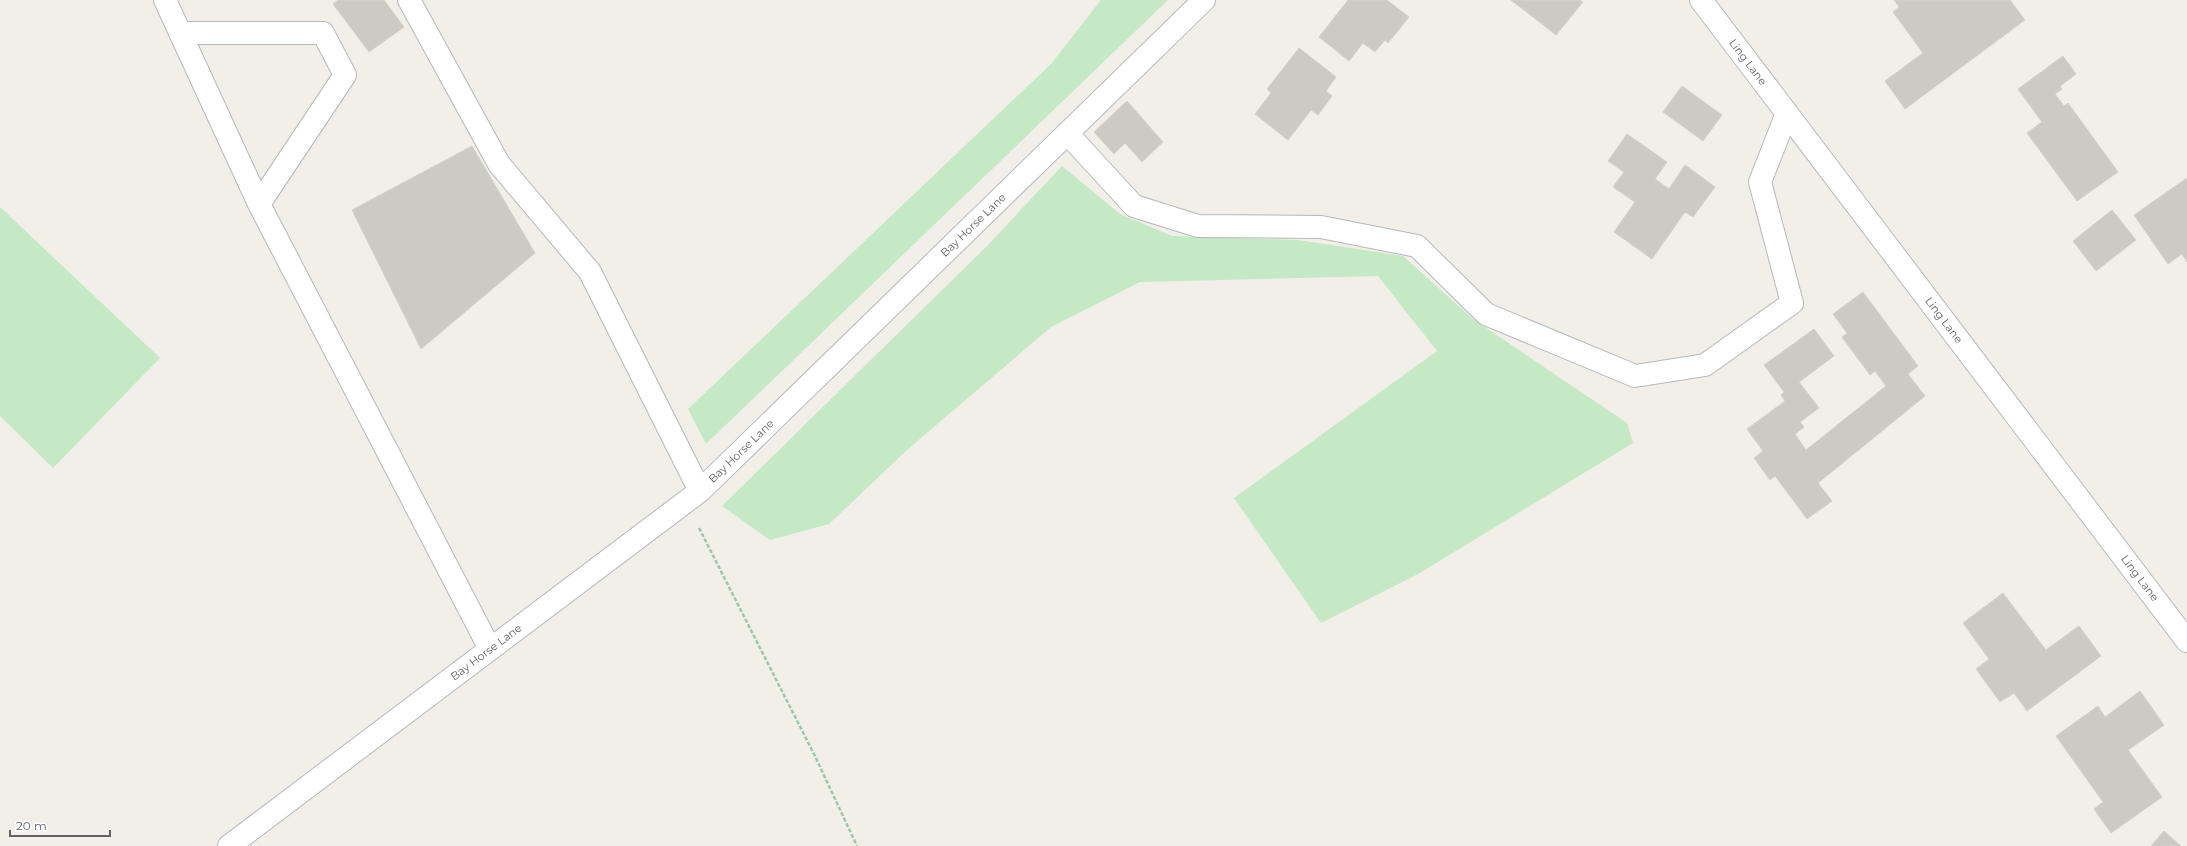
<svg xmlns="http://www.w3.org/2000/svg" width="2187" height="846" viewBox="0 0 2187 846" font-family="Montserrat,sans-serif">
<style>
.green{fill:#c5e8c5}
.building{fill:#cccac5;stroke:#d6d1c6}
.lines{fill:none;stroke-linecap:round;stroke-linejoin:round}
.minor-casing{stroke:#b5b8bc;stroke-width:24}
.path{stroke:#9cc7a9;stroke-width:2.5;stroke-dasharray:4 2;stroke-linecap:butt}
.minor{stroke:#fff;stroke-width:22}
.labels{text-anchor:middle;stroke-width:3.5;stroke-linejoin:round;paint-order:stroke}
.street-label{font-size:11px;fill:#5f6368;stroke:#fff}
</style>
<rect width="100%" height="100%" fill="#f1efe8"/>
<path class="green" d="M1101,0H1168L706,444L688,409L1051,64Z
M1062,166L1120,214L1172,236L1298,240L1403,256L1473,319L1627,423L1633,443L1418,574L1321,623L1234,498L1437,351L1378,276L1140,282L1051,327L908,449L829,524L770,540L722,506L987,246Z
M0,207L160,358L53,468L0,416Z"/>
<path class="building" d="M338,0H384L404,27L369,52L333,4Z
M1348,0H1387L1409,17L1388,43L1385,40L1375,52L1363,43L1349,61L1319,37Z
M1511,0H1580L1583,2L1556,35Z
M1894,0H2010L2025,20L1905,109L1885,81L1923,53L1893,12L1899,7Z
M1299,48L1336,77L1326,91L1332,96L1318,115L1311,110L1288,140L1255,114L1271,93L1267,89Z
M2063,56L2076,74L2060,86L2062,89L2055,94L2064,106L2068,103L2118,172L2077,201L2027,133L2042,122L2018,89Z
M1682,86L1722,115L1703,141L1663,112Z
M1127,101L1163,142L1142,162L1125,143L1114,154L1094,132Z
M1627,134L1667,162L1655,179L1669,189L1685,165L1715,187L1693,217L1685,212L1652,259L1614,232L1635,202L1613,187L1624,172L1608,161Z
M472,146L535,253L421,349L352,210Z
M2187,178V262L2182,254L2168,264L2134,215Z
M2112,210L2136,240L2096,271L2073,241Z
M1863,292L1918,366L1908,374L1925,396L1818,483L1832,501L1807,519L1775,476L1770,480L1754,458L1763,451L1747,429L1785,401L1781,395L1784,392L1764,365L1814,329L1834,356L1799,382L1819,408L1800,422L1804,427L1795,434L1806,450L1886,386L1875,371L1870,375L1842,337L1847,333L1833,314Z
M2003,593L2046,650L2079,626L2101,656L2027,711L2014,693L2000,702L1976,669L1989,659L1963,623Z
M2140,691L2164,725L2128,750L2162,797L2111,833L2094,809L2103,802L2056,736L2098,706L2105,717Z
M2164,831L2181,846H2151Z"/>
<g class="lines">
<g class="minor-casing">
<path id="minor" d="M165,0L259,204L490,649
M409,0L499,164L590,272L700,491
M1701,0L2187,641
M180,33H323L345,75L259,204
M1067,133L1134,206L1198,226L1321,227L1417,246L1486,314L1635,376L1705,365L1792,303L1760,182L1787,113
M229,846L700,491L1204,0"/>
</g>
<path class="path" d="M699,528L815,756L857,846"/>
<use href="#minor" class="minor"/>
</g>
<g class="labels">
<g class="street-label">
<text transform="translate(1748 62) rotate(53)" y="4">Ling Lane</text>
<text transform="translate(973 225) rotate(-44)" y="4">Bay Horse Lane</text>
<text transform="translate(1944 320) rotate(53)" y="4">Ling Lane</text>
<text transform="translate(741 451) rotate(-44)" y="4">Bay Horse Lane</text>
<text transform="translate(2140 578) rotate(53)" y="4">Ling Lane</text>
<text transform="translate(486 652) rotate(-37)" y="4">Bay Horse Lane</text>
</g>
</g>
<path d="M10 830v6h100v-6" fill="none" stroke="#5f6368" stroke-width="2"/>
<text x="16" y="830" font-size="12" fill="#5f6368" stroke="#ffffff" stroke-width="3" paint-order="stroke">20 m</text>
</svg>
